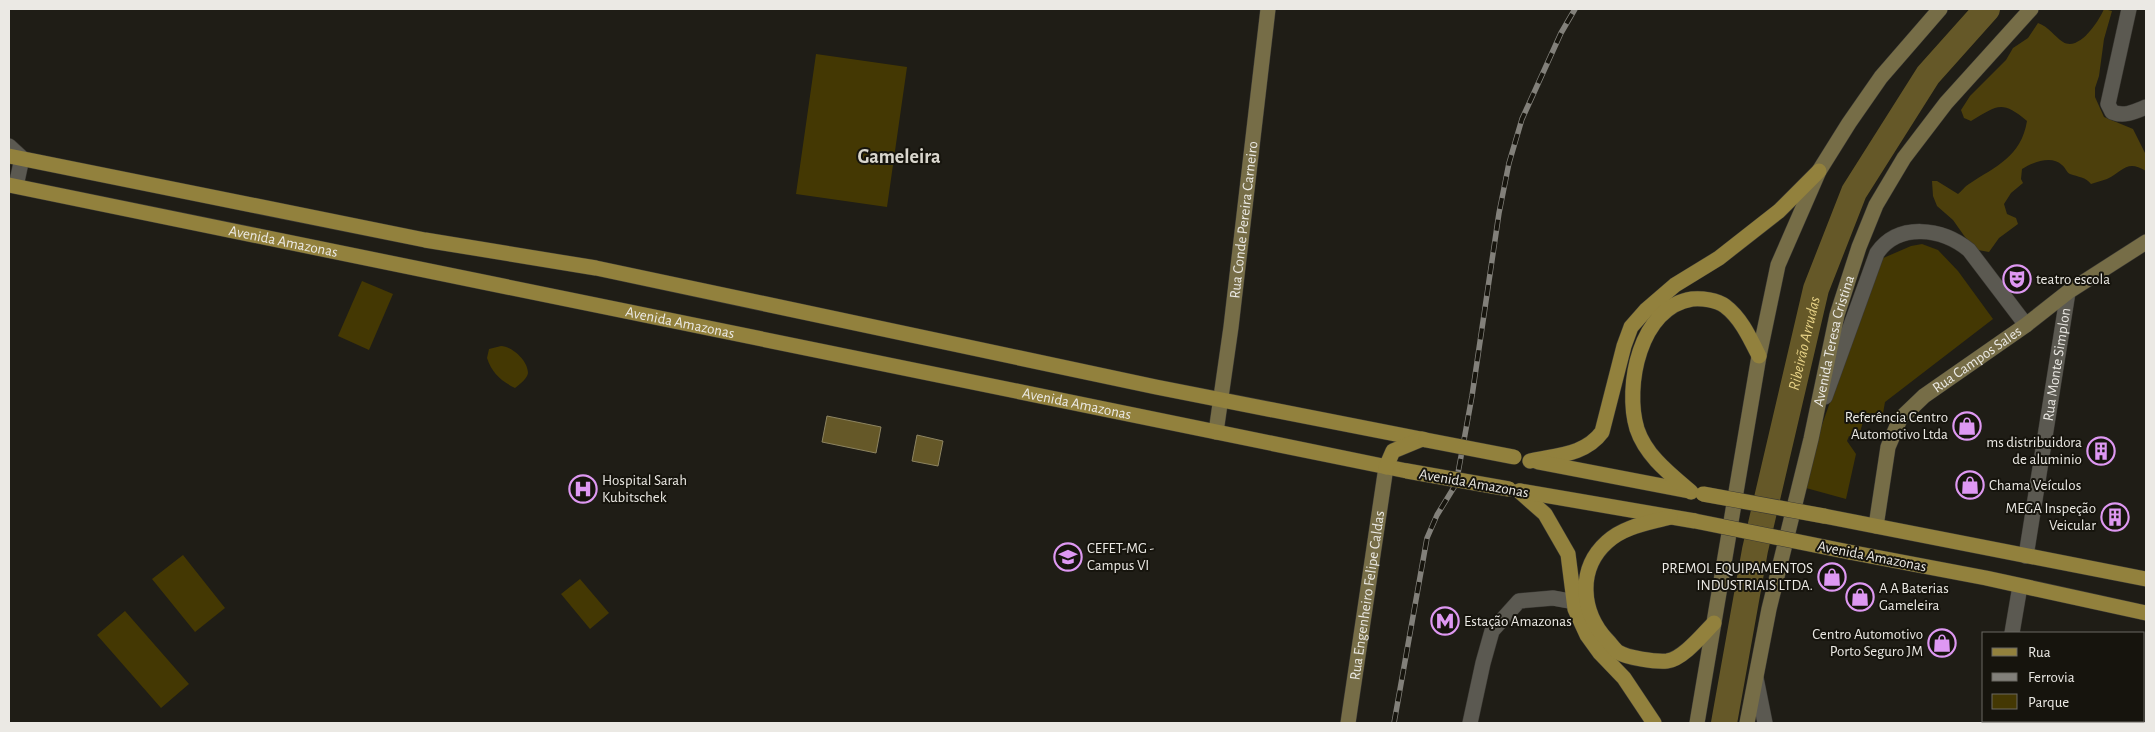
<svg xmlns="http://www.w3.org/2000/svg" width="2155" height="732" viewBox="0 0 2155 732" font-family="'Alegreya Sans',sans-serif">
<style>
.green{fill:#443803}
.forest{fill:#4c3f0c}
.water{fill:#655828;stroke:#8d8460}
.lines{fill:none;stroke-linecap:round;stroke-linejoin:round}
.river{stroke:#655828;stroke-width:26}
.street-casing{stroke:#3b3934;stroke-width:16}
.secondary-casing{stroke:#3b3934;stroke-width:16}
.primary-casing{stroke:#3b3934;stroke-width:16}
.street{stroke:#5b5951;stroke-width:15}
.secondary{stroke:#766d47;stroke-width:15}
.primary{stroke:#92813d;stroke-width:15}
.rail-casing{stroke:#82807a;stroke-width:5.5}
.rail{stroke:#16140d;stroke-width:4;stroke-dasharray:11;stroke-linecap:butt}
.primary-bridge-casing{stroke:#3b3934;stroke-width:16;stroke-linecap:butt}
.primary-bridge{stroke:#92813d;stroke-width:15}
.labels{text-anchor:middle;stroke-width:4;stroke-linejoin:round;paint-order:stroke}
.street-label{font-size:15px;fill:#ebe9e4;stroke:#16140d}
.poi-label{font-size:15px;fill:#ebe9e4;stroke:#16140d;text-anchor:start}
.water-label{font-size:16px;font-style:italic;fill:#e7d286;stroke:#16140d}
.district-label{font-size:20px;font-weight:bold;fill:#d9d6cd;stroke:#16140d}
</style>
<rect width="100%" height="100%" fill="#1f1d16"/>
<path class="green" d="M816,54L907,67L887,207L796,194Z
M1922,244L1938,250L1958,271L1993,319L1885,402L1882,419L1865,415L1858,439L1849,436L1847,441L1856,454L1846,499L1806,488L1818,436L1881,259L1911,246Z
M362,281L393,294L369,350L338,336Z
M501,346C511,346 528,360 528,373C527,379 520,384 515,388C501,381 492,373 487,358L489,349Z
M183,555L225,608L195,632L152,579Z
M580,579L609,613L590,629L561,594Z
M125,611L189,684L161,708L97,635Z"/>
<path class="forest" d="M2104,9L2112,11L2104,39L2099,76L2095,88V97L2104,117L2133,129L2146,155V171C2127,159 2123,171 2107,179C2102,181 2096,182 2091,184C2086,177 2078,177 2070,174C2066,172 2066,168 2062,165C2052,155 2033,162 2022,169L2021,179L2023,183L2011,193L2004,204L2007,214L2016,218L2018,224L1999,238L1989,252L1978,250L1965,237L1953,220L1937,206L1933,196L1932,181H1937L1958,194C1962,191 1965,186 1969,184C1996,166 2021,157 2027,121C2001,99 1997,106 1971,121L1964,118L1961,110L1970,96L2006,60L2013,48L2028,38L2038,23C2049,27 2054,36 2063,42C2079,52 2099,21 2104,9Z"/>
<path class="water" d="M827,416L881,427L876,453L822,442Z
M917,435L943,441L938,466L912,461Z"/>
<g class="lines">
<path class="river" id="s1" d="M1724,723L1755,550L1816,289L1854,192L1928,75L1987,9"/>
<g class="street-casing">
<g id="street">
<path d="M2129,9L2108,104L2112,112C2124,117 2134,112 2146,107"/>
<path d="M9,146L22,158L16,186"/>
<path d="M1825,397L1877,253C1899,222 1942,228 1969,250L2026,325"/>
<path id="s2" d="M2026,556L2068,292"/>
<path d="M2012,633L2020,586"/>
<path d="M1756,678L1765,723"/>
<path d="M1470,723L1483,663L1492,631L1519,601L1553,598L1575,602"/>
<path d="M1995,723V721"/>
</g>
</g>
<g class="secondary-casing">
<g id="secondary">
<path id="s3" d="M1216,432L1231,327L1268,9"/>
<path id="s4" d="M1876,526L1888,447L1900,419L1924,396L2026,325L2068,292L2146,242"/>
<path id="s5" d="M1348,723L1386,467"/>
<path d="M1697,723L1759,356L1778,265L1819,171L1849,123L1881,77L1940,9"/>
<path id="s6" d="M1747,723L1769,609L1811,439L1837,315L1859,247L1876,205L1904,158L1946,103L2031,9"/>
</g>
</g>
<g class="primary-casing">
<g id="primary">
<path d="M9,156L425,240L596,268L1156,387L1426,440"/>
<path id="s7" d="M9,185L1407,471"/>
<path d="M1530,461C1557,455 1585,455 1602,432L1624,346L1631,327L1646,310L1675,285L1719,258L1779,211L1819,171"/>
<path d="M1538,462L1689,491"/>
<path d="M1386,467L1393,451L1422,439"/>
<path d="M1519,491L1545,514L1568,554L1575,609L1587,635L1600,653L1624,678L1654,723"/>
<path d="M1520,491L1695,521"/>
<path d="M1691,492C1670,474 1646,456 1637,429C1624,386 1640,307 1692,299C1702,298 1717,300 1725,306C1741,318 1750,338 1759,356"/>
<path d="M1824,516L2146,579"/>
<path d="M1670,517C1649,523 1624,526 1607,542C1577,569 1581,612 1607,640C1611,644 1614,649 1618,652C1627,658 1656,662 1667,661C1683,659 1703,634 1714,623"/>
<path d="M1849,552L1986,578L2146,613"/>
</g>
</g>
<use href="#street" class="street"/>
<use href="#secondary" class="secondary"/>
<use href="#primary" class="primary"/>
<g class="rail-casing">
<path id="rail" d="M1394,723L1427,538L1437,515L1456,484L1472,396L1499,213L1509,163L1522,119L1561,33L1575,9"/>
</g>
<use href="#rail" class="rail"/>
<g class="primary-bridge-casing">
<path id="primary-bridge" d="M1426,440L1514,457
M1407,471L1509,489
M1703,494L1824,516
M1695,521L1849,552"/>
</g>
<use href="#primary-bridge" class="primary-bridge"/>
</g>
<defs>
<g id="theatre-ring" transform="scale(1.4375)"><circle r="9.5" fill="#16140d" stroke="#de98f2" stroke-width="1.5"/><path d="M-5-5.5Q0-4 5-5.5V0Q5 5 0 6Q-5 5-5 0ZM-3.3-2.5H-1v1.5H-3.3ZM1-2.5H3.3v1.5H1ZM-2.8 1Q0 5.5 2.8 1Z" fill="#de98f2"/></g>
<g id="shop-ring" transform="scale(1.4375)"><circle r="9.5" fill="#16140d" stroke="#de98f2" stroke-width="1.5"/><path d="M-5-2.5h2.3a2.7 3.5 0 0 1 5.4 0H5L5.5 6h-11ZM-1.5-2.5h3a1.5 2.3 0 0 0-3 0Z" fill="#de98f2"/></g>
<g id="building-ring" transform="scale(1.4375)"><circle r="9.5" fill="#16140d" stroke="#de98f2" stroke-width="1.5"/><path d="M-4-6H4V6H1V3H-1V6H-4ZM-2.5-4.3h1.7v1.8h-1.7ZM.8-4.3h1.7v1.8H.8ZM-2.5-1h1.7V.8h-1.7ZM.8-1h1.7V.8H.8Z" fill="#de98f2"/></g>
<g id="hospital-ring" transform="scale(1.4375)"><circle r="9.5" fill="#16140d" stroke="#de98f2" stroke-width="1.5"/><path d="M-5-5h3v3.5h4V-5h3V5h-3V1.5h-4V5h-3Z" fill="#de98f2"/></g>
<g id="university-ring" transform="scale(1.4375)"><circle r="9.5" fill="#16140d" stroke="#de98f2" stroke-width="1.5"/><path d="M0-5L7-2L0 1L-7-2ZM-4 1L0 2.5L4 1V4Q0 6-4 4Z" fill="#de98f2"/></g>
<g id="metro-ring" transform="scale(1.4375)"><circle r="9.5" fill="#16140d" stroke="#de98f2" stroke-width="1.5"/><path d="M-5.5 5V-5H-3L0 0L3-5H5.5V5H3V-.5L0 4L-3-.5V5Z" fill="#de98f2"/></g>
</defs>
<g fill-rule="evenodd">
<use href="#theatre-ring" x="2017" y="279"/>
<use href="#shop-ring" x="1967" y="426"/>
<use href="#building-ring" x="2101" y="451"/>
<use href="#shop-ring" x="1970" y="485"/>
<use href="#hospital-ring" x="583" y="489"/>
<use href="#building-ring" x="2115" y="517"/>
<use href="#university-ring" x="1068" y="557"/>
<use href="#shop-ring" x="1832" y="577"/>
<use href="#shop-ring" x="1860" y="597"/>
<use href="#metro-ring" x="1445" y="621"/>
<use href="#shop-ring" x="1942" y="643"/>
</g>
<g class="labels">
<g class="street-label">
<text dy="5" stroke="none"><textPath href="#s3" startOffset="214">Rua Conde Pereira Carneiro</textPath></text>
<text dy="5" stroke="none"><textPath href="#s7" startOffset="280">Avenida Amazonas</textPath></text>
<text dy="5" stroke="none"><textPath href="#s7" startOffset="685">Avenida Amazonas</textPath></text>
<text dy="5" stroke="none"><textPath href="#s6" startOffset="392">Avenida Teresa Cristina</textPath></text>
<text dy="5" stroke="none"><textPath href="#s4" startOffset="208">Rua Campos Sales</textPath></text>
<text dy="5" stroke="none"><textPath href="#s2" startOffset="194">Rua Monte Simplon</textPath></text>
<text dy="5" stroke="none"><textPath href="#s7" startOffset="1090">Avenida Amazonas</textPath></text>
<text transform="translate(1474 483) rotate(10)" y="5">Avenida Amazonas</text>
<text transform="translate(1872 556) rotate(11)" y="5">Avenida Amazonas</text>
<text dy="5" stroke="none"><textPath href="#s5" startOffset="129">Rua Engenheiro Felipe Caldas</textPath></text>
</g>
<g class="poi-label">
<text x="2036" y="284">teatro escola</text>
<text x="1948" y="422" text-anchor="end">Referência Centro<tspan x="1948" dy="17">Automotivo Ltda</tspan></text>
<text x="2082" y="447" text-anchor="end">ms distribuidora<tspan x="2082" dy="17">de aluminio</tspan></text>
<text x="602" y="485">Hospital Sarah<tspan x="602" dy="17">Kubitschek</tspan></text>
<text x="1989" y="490">Chama Veículos</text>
<text x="2096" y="513" text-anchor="end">MEGA Inspeção<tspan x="2096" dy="17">Veicular</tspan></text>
<text x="1087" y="553">CEFET-MG -<tspan x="1087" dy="17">Campus VI</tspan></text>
<text x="1813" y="573" text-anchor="end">PREMOL EQUIPAMENTOS<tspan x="1813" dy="17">INDUSTRIAIS LTDA.</tspan></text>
<text x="1879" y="593">A A Baterias<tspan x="1879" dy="17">Gameleira</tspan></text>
<text x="1464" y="626">Estação Amazonas</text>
<text x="1923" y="639" text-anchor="end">Centro Automotivo<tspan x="1923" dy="17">Porto Seguro JM</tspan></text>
</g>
<g class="water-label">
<text dy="6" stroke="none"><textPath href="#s1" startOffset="388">Ribeirão Arrudas</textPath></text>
</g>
<g class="district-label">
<text x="899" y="163">Gameleira</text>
</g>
</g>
<rect width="2155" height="732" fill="none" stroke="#ebe9e4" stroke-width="20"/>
<rect x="1982" y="632" width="162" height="90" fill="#16140d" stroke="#6b6963"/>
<rect x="1992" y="648" width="25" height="8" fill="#92813d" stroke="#6b6963"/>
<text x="2028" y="657" font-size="15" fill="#ebe9e4">Rua</text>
<rect x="1992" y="673" width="25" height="8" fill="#82807a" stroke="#6b6963"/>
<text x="2028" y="682" font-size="15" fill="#ebe9e4">Ferrovia</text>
<rect x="1992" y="694" width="25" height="15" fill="#443803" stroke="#6b6963"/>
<text x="2028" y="707" font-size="15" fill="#ebe9e4">Parque</text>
</svg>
